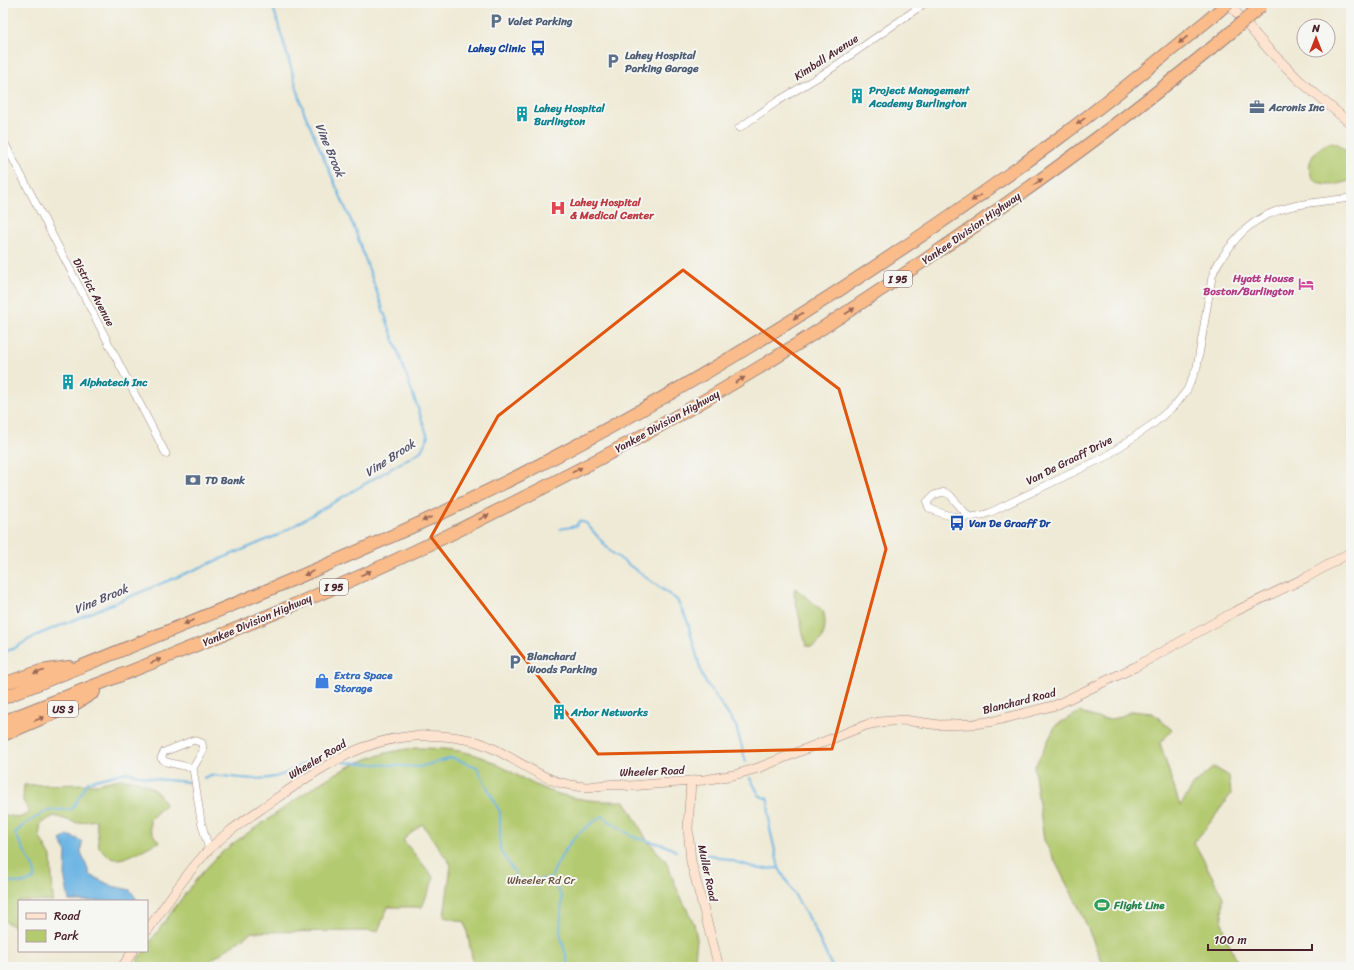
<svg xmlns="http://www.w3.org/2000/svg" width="1354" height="970" viewBox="0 0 1354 970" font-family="Sriracha,sans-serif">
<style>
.green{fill:#b3ca6f;stroke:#7e744d}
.water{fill:#6bb4e3;stroke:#5a6a87}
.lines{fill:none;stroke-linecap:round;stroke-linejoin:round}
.stream{stroke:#6bb4e3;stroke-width:2}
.street-casing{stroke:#9c8480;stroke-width:8}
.secondary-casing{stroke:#9c8480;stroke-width:10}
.highway-casing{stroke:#9c8480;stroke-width:14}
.street{stroke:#fff;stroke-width:7}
.secondary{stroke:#fde4d0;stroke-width:9}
.highway{stroke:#f9bc8a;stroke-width:12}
.highway-bridge-casing{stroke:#9c8480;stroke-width:14;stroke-linecap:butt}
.highway-bridge{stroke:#f9bc8a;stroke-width:12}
.oneway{fill:#996656}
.marked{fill:none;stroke:#e0560e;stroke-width:3;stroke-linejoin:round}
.labels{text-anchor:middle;stroke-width:4;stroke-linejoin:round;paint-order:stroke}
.shield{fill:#f6f6f2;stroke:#7e6067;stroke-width:1}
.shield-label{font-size:10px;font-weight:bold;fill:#4a1f2b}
.service-label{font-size:11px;font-weight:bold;fill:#4e5e75;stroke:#f6f6f2;text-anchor:start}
.transit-label{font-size:11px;font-weight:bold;fill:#164399;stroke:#f6f6f2;text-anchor:end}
.street-label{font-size:11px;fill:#4a1f2b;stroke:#f6f6f2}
.culture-label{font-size:11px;font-weight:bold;fill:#0d838f;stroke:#f6f6f2;text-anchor:start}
.health-label{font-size:11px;font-weight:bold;fill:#be3a42;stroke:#f6f6f2;text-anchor:start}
.hotel-label{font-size:11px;font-weight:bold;fill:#b23c85;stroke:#f6f6f2;text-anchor:end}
.shop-label{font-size:11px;font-weight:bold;fill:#366cbe;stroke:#f6f6f2;text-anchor:start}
.park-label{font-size:11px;fill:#6a523f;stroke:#f6f6f2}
.leisure-label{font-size:11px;font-weight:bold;fill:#27864d;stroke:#f6f6f2;text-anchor:start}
.water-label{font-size:12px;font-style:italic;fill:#56536b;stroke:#f6f6f2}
</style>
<rect width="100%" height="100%" fill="#f6f6f2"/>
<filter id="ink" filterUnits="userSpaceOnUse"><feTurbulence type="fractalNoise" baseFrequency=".025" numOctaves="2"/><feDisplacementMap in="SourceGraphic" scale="8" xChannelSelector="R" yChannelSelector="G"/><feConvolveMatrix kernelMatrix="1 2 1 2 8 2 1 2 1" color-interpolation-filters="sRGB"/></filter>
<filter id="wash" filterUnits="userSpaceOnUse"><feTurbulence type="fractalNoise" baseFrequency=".012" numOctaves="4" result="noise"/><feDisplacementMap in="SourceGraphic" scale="16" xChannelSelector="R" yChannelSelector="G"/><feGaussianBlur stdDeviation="0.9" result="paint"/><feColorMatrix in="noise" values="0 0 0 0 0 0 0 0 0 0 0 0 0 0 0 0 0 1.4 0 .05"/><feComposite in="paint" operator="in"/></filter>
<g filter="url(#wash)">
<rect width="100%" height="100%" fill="#efead5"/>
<path class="green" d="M1331,142L1336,143L1351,155V180C1304,200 1296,155 1331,142Z
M795,588L823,611C828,624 824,650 806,646L794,593Z
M1131,711L1153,713L1172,730L1160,743L1180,806L1195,783L1214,767L1229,776L1231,794C1219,810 1208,827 1194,842L1223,897L1222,922L1229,944L1240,967H1106L1102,962L1080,910L1044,840L1034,768L1056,725L1080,712C1100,720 1112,723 1131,711Z
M415,748C439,748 462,749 484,758C507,768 527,783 550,791C574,800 600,802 625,801L647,840L666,861L677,889L694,924L697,939L694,967H474L465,922L444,917L451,865L422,824L403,840L434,878L422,907H388L378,931L252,932L201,967H137L138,959L144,951H147V946C168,918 187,888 212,862C229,844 250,832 270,818C319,783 353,755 415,748Z
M119,779C138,779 159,787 165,805L150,819V830L159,842C146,847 123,863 112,858C108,856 103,851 99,848L96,820L77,823L54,816L41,823L39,836L51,857L53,901H19V930L3,920V814L19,818L29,813L23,800L24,785L97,784Z"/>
<path class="water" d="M68,835L82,841L81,852L90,875L112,886L130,890L138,901H69L65,879L66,852L60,840Z"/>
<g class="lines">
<path class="stream" d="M560,529L576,526L579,521L586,523L611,552L677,600L687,620L703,678L736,726L746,762
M3,652L13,649L35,636L278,535L421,451L428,437L355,230L304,112L272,3
M343,762L419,767L452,758L477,767L500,812V850L521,883L551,878
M204,778L210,775C232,776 260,783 281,775C294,771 303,761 317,759
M750,778L760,796L768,799L770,829L779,868L814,928L832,967
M702,855H712L760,869L779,868
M551,878C563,848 574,834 602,816L633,837L664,845L676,851
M551,878L562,897L560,933L569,967
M3,882L25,883L34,879L35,871L15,833L25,824L47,811L72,809L88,782L126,772L155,779L189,782"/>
</g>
</g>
<g filter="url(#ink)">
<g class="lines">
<g class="street-casing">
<path id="street" d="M739,128L778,101L828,71L925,3
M3,140L166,454
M969,517L950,495L944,492L934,495L927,502L929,508C949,518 967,520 989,513L1105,457L1153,424L1176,404L1187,390L1197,367L1212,277C1215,266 1222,257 1229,248C1260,204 1302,204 1351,198
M194,740L202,743L203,751L193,768L166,762L161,758L164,752Z
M193,768L201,821L209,850"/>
</g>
<g class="secondary-casing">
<path id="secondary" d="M1228,3L1270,51L1299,80L1351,124
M691,781L688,828L691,862L719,967
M147,931C165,906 182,879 203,856C222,834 250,817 274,800C336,757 385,724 465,739C500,745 527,773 561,783C570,785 579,787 588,787C601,786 616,782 630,786L704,780L734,775L758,768L866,725L880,722L904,720L939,725L974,724L994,721L1056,705L1135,667L1234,612L1307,577L1351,552
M122,967L133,951"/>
</g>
<g class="highway-casing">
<path id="highway" d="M3,684L41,671L69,667
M3,698C176,628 351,560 518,476C707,380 888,264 1059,138C1112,99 1162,57 1213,16
M3,722C155,661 308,604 455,532C525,497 595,463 663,424C754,373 842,317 928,258C1032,188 1134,113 1230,33
M3,735L75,704L94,692"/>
</g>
<use href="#street" class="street"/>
<use href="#secondary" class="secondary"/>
<use href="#highway" class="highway"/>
<g class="highway-bridge-casing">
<path id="highway-bridge" d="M1213,16L1228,3
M1230,33L1261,6"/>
</g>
<use href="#highway-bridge" class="highway-bridge"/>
</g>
<defs><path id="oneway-solid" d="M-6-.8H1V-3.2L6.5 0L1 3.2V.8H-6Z"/></defs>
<g class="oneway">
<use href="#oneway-solid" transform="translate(1183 40) rotate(141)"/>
<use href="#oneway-solid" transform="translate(1081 121) rotate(142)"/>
<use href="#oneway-solid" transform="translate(1038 182) rotate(-35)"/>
<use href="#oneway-solid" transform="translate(976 198) rotate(146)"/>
<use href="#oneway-solid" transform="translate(850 311) rotate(-33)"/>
<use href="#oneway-solid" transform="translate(798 316) rotate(147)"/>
<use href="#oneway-solid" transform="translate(740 380) rotate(-31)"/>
<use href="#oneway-solid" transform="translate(577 470) rotate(-28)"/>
<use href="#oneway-solid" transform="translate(484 517) rotate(-27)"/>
<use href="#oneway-solid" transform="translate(427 519) rotate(156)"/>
<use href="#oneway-solid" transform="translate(309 573) rotate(156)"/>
<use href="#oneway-solid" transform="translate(366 573) rotate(-25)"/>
<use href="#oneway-solid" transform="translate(189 622) rotate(158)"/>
<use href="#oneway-solid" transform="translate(156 661) rotate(-22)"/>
<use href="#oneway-solid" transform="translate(39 672) rotate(165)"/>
<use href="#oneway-solid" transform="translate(39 719) rotate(-23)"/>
</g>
</g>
<path class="marked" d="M683,270L839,389L886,549L832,749L598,754L431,537L498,416Z"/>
<defs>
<g id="parking-bare" transform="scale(1.2)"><path d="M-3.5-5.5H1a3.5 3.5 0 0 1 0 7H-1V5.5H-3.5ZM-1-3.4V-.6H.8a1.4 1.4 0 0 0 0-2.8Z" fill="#5c6f8a" stroke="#f6f6f2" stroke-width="2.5" paint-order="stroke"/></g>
<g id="bus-bare" transform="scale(1.2)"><path d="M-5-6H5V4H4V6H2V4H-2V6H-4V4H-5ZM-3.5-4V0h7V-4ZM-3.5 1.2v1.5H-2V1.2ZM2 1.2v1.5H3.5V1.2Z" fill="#1a4fb4" stroke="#f6f6f2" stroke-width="2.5" paint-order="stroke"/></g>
<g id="building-bare" transform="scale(1.2)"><path d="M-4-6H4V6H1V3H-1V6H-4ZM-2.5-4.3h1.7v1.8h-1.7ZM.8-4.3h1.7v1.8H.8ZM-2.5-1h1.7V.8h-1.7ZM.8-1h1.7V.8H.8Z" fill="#0f9aa8" stroke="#f6f6f2" stroke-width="2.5" paint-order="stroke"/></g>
<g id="office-bare" transform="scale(1.2)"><path d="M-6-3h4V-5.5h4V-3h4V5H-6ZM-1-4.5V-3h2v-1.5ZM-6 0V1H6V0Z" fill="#5c6f8a" stroke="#f6f6f2" stroke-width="2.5" paint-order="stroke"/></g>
<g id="hospital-bare" transform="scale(1.2)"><path d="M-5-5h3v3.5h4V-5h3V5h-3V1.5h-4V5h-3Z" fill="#e0444e" stroke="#f6f6f2" stroke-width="2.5" paint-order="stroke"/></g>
<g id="hotel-bare" transform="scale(1.2)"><path d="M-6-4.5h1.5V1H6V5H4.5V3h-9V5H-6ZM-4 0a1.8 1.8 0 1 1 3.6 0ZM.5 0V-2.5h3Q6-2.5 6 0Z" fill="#d1479c" stroke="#f6f6f2" stroke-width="2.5" paint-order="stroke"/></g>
<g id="bank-bare" transform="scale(1.2)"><path d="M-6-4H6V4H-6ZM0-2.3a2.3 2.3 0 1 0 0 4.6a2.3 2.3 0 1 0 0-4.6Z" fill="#5c6f8a" stroke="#f6f6f2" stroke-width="2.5" paint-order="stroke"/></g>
<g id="shop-bare" transform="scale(1.2)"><path d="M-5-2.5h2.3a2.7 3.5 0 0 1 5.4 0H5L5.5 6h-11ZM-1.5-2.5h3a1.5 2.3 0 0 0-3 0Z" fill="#3f7fe0" stroke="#f6f6f2" stroke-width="2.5" paint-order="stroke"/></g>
<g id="stadium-bare" transform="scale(1.2)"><path d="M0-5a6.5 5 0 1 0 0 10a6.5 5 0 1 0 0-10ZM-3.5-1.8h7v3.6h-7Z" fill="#2e9e5b" stroke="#f6f6f2" stroke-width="2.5" paint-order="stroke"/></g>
</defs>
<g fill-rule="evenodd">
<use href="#parking-bare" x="496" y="21"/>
<use href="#bus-bare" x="538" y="48"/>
<use href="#parking-bare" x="613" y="61"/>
<use href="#building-bare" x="857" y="96"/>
<use href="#office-bare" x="1257" y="107"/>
<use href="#building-bare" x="522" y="114"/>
<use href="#hospital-bare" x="558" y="208"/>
<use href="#hotel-bare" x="1306" y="284"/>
<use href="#building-bare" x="68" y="382"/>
<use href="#bank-bare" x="193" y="480"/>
<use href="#bus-bare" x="957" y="523"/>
<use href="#parking-bare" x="515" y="662"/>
<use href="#shop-bare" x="322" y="681"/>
<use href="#building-bare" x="559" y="712"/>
<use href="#stadium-bare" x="1102" y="905"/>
</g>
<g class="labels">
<g class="shield">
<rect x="884" y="271" width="28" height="16" rx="3"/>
<rect x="320" y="579" width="28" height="16" rx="3"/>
<rect x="48" y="701" width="30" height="16" rx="3"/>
</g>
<g class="shield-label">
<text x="898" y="283">I 95</text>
<text x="334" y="591">I 95</text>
<text x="63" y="713">US 3</text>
</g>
<g class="service-label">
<text x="508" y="25">Valet Parking</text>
<text x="625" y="59">Lahey Hospital<tspan x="625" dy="13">Parking Garage</tspan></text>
<text x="1269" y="111">Acronis Inc</text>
<text x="205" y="484">TD Bank</text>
<text x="527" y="660">Blanchard<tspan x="527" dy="13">Woods Parking</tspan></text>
</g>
<g class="transit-label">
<text x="526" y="52">Lahey Clinic</text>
<text x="969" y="527" text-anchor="start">Van De Graaff Dr</text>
</g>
<g class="street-label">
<text transform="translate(826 57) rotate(-33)" y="4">Kimball Avenue</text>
<text transform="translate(971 228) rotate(-35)" y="4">Yankee Division Highway</text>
<text transform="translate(94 292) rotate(62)" y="4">District Avenue</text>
<text transform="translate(667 421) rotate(-29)" y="4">Yankee Division Highway</text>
<text transform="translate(1069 460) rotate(-27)" y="4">Van De Graaff Drive</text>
<text transform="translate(257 620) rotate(-23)" y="4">Yankee Division Highway</text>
<text transform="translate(1019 701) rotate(-14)" y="4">Blanchard Road</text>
<text transform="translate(317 759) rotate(-31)" y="4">Wheeler Road</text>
<text transform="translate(652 771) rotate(-2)" y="4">Wheeler Road</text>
<text transform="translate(708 873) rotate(78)" y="4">Muller Road</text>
</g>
<g class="culture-label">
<text x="869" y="94">Project Management<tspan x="869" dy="13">Academy Burlington</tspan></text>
<text x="534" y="112">Lahey Hospital<tspan x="534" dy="13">Burlington</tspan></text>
<text x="80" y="386">Alphatech Inc</text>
<text x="571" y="716">Arbor Networks</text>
</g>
<g class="health-label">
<text x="570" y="206">Lahey Hospital<tspan x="570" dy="13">&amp; Medical Center</tspan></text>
</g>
<g class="hotel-label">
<text x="1294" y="282">Hyatt House<tspan x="1294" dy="13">Boston/Burlington</tspan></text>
</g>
<g class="shop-label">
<text x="334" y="679">Extra Space<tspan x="334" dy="13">Storage</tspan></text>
</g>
<g class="park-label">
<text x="541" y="884">Wheeler Rd Cr</text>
</g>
<g class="leisure-label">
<text x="1114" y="909">Flight Line</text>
</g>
<g class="water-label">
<text transform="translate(330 150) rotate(67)" y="4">Vine Brook</text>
<text transform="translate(390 458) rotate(-33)" y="4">Vine Brook</text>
<text transform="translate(101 599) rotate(-23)" y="4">Vine Brook</text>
</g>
</g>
<rect width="1354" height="970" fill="none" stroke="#f6f6f2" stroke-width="16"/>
<rect x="18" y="900" width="130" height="52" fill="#f6f6f2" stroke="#b1a0a2"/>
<rect x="26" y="913" width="20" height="6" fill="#fde4d0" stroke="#b1a0a2"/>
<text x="54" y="920" font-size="12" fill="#4a1f2b">Road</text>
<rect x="26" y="930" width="20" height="12" fill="#b3ca6f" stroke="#b1a0a2"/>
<text x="54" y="940" font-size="12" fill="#4a1f2b">Park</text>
<g transform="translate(1316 38)"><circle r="19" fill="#f6f6f2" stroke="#b1a0a2"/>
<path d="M0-3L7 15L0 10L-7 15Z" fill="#c8321e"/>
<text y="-6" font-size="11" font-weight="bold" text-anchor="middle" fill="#4a1f2b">N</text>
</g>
<path d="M1208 944v6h104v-6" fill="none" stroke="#4a1f2b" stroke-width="2"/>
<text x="1214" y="944" font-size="12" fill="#4a1f2b" stroke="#f6f6f2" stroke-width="3" paint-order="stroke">100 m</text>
</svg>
